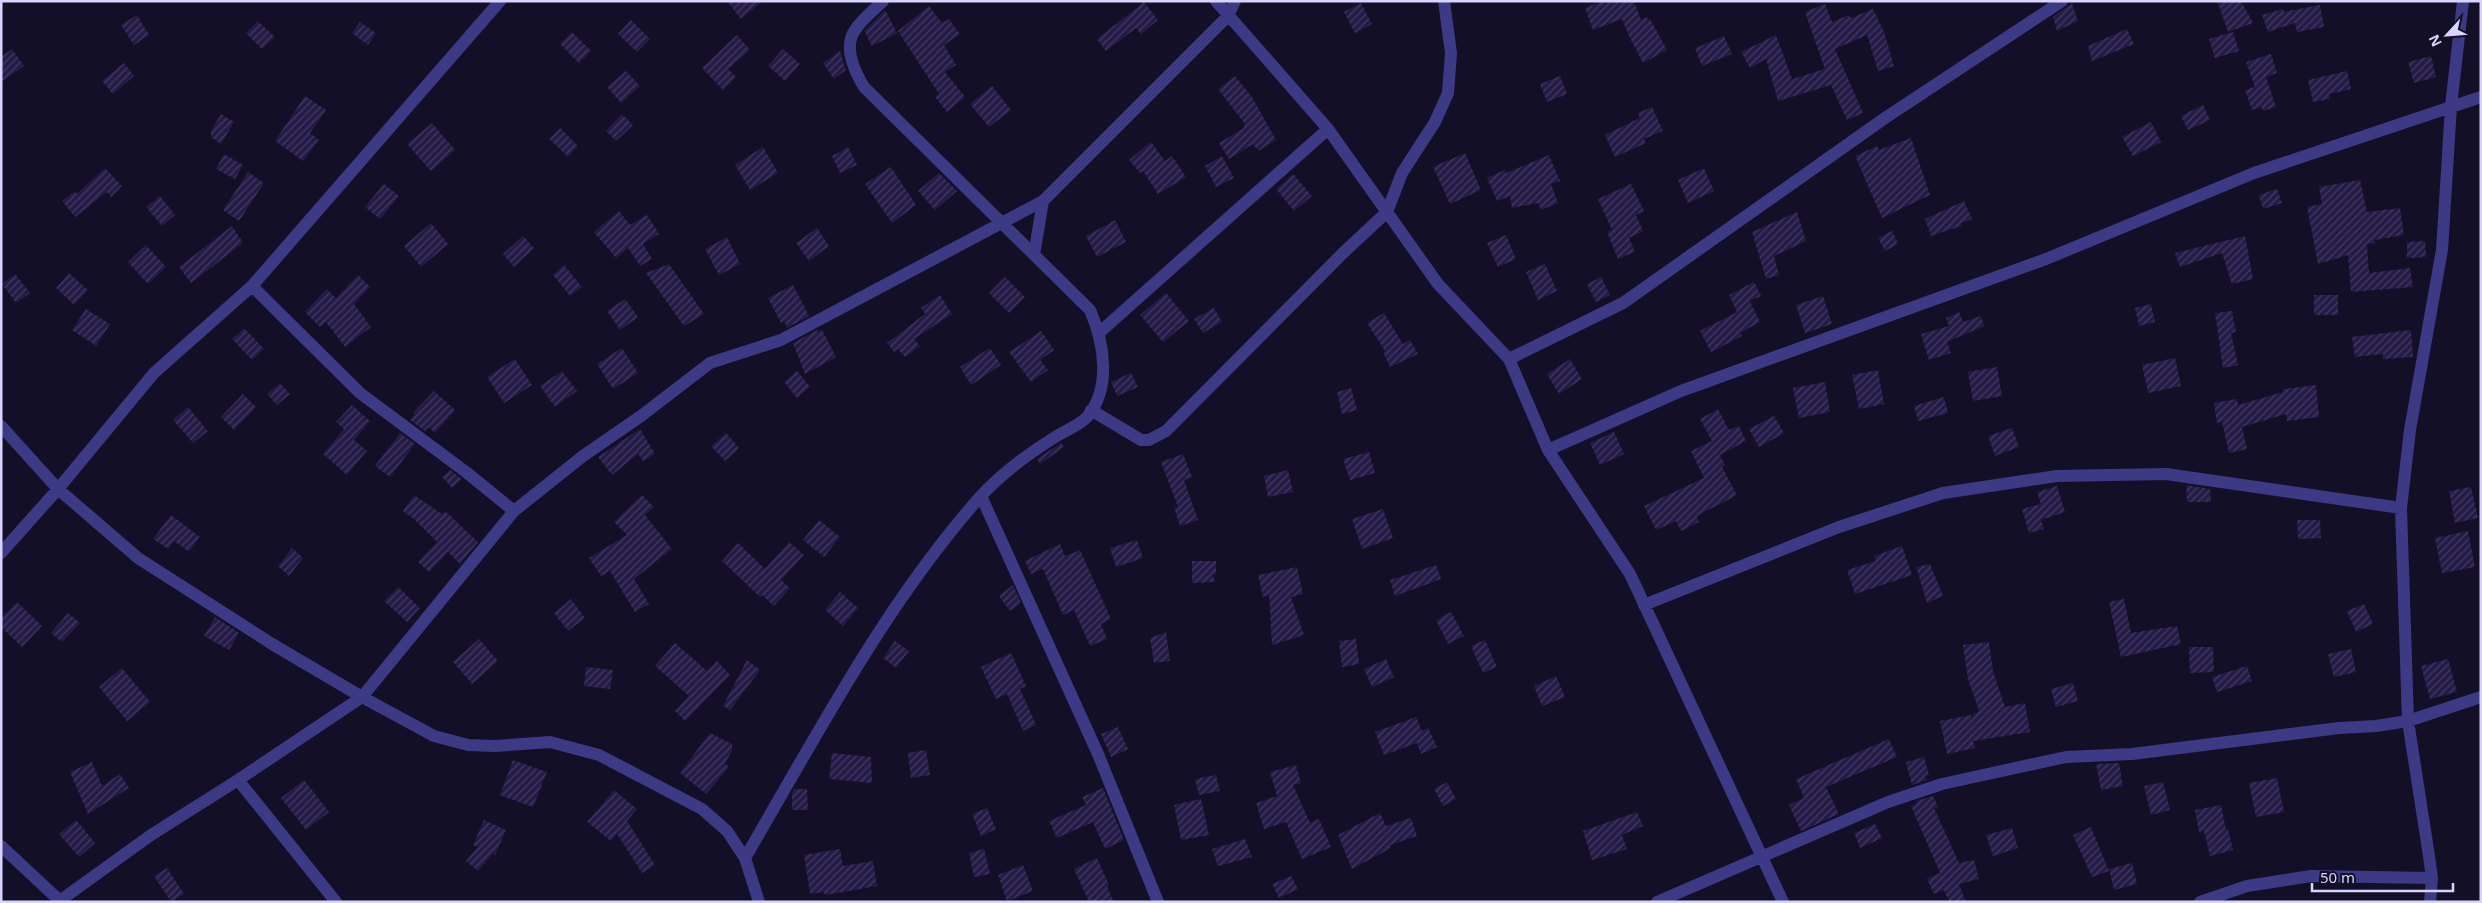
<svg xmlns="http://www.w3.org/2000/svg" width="2482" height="903" viewBox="0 0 2482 903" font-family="'Noto Sans',sans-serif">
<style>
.building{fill:url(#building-hatch)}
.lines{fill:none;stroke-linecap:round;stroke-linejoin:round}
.minor{stroke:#3d3a85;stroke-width:12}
</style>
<defs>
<pattern id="building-hatch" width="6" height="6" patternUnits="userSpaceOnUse" patternTransform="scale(1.25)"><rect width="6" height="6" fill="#241b47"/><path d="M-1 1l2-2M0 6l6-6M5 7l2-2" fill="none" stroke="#433b63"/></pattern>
</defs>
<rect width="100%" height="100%" fill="#130f26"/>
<path class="building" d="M727,1H763L741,19Z
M1603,1H1634L1641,20L1647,17L1648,20L1650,19L1667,50L1643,63L1629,36L1622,19L1593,30L1585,8Z
M2217,1H2241L2253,23L2228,32Z
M1144,2L1158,20L1141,34L1136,28L1106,51L1097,39Z
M1361,3L1372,24L1355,33L1344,12Z
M2072,3L2078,21L2057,31L2053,17Z
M1825,4L1832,22L1849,15L1851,18L1873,9L1884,32L1894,66L1878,71L1867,35L1835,49L1863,113L1847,120L1831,85L1778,101L1766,59L1750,68L1741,52L1776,35L1792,79L1825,69L1805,12Z
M2320,5L2324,27L2297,32L2295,23L2268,32L2262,15L2283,9L2284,12Z
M929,6L942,23L949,19L960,34L944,45L956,65L945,72L965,97L947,112L935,97L939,94L898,31Z
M885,10L897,33L872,46L864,31Z
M137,15L149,35L134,45L121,25Z
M631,20L650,39L637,52L618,34Z
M258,21L275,37L262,49L246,33Z
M360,22L376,33L368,45L352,33Z
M2127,29L2134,44L2092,61L2088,46Z
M572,32L591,51L579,63L560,44Z
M2233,32L2239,51L2215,58L2209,39Z
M737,35L750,50L728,69L736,77L723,90L702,68Z
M1724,36L1732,54L1702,66L1695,48Z
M12,49L24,66L1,82V57Z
M783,49L800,64L785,81L768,66Z
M840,51L846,70L834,79L823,63Z
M2271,54L2277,73L2266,77L2276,107L2263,111L2261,107L2252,110L2245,90L2255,87L2246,62Z
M2431,56L2436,77L2414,83L2408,62Z
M124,63L134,76L113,94L102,81Z
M626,71L640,86L621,103L607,87Z
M2347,71L2351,89L2329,94L2330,99L2313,102L2308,80Z
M1235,76L1252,97L1276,140L1258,151L1253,144L1229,159L1219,143L1244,128L1243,126L1245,124L1218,89Z
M1560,76L1567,94L1547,102L1540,84Z
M992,86L1011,110L989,127L970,104Z
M305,96L326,110L310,133L319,140L303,161L275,141Z
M2203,105L2210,120L2188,130L2181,116Z
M1652,107L1663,131L1644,139L1646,143L1615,157L1605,135L1640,118L1638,113Z
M221,114L234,122L221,144L211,137V131Z
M622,114L633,125L616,141L606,131Z
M2151,122L2161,142L2133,156L2122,137Z
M432,123L455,150L431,171L407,144Z
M560,128L578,146L568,157L549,139Z
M1911,138L1930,195L1882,218L1855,156L1877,146L1879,150Z
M1151,142L1165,161L1172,156L1186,177L1158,194L1143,171L1140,173L1129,160Z
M763,147L778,173L750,190L735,165Z
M848,147L857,165L840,173L832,156Z
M1465,153L1481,190L1450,204L1433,167Z
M224,154L243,165L235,179L216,169Z
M1549,155L1560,181L1551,184L1558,203L1541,210L1538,203L1512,208L1510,196L1497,201L1487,178L1505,170L1506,173Z
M1222,156L1234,178L1216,187L1205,166Z
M891,167L916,205L892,223L865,184Z
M105,168L122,186L111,197L107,192L75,217L62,201L75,191L77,194Z
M1704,168L1714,191L1688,203L1678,180Z
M248,172L264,183L239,221L223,210Z
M939,173L957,191L935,210L918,191Z
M1293,174L1312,196L1294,211L1276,189Z
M2360,180L2367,212L2400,208L2404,235L2374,240L2375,243L2367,244L2369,273L2410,268L2413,287L2351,292L2348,255L2318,264L2307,207L2322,204L2319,187Z
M384,184L399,196L380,219L365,207Z
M1631,184L1644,211L1636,215L1643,231L1629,238L1635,252L1618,259L1607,232L1612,230L1598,199Z
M2277,189L2282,203L2263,209L2259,195Z
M160,196L175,215L162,226L146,207Z
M1964,201L1972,219L1961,223V226L1931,236L1925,219Z
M619,211L630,225L647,215L659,234L643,244L652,259L640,266L628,248L616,258L594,232Z
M1797,212L1806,241L1774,256L1779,275L1766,279L1752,232Z
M1115,220L1126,242L1097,257L1086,236Z
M431,223L448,244L421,267L404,246Z
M232,226L243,243L191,283L179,267Z
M817,228L829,246L809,261L796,243Z
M1892,231L1898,244L1885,251L1878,238Z
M1506,235L1516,259L1498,267L1487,243Z
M523,236L534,248L514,267L503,254Z
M2245,236L2253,279L2232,284L2222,253L2180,267L2175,253Z
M727,237L740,264L719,275L705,249Z
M2425,241L2426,257L2407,258V242Z
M146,245L166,267L148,284L128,262Z
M669,264L704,314L684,326L646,273Z
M1545,264L1557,291L1538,300L1526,272Z
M564,265L582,287L570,296L553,275Z
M69,273L88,290L74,305L56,288Z
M15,274L30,293L16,303L2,284Z
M358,275L370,287L354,304L371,327L345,347L326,322L320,327L305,312L327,289L336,298Z
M1005,277L1025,297L1009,313L989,293Z
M1601,277L1610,295L1596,302L1587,284Z
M1754,282L1761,296L1750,301L1760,322L1740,333L1742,336L1711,352L1700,331L1737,312L1729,295Z
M793,285L809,316L787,328L784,321L781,323L768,298Z
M1166,293L1189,321L1163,342L1140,315Z
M940,295L952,314L914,339L920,346L905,357L898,349L894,352L887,343L925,314L921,308Z
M2314,295H2338V315H2314Z
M1823,296L1832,324L1805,333L1796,305Z
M625,299L638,317L620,330L607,311Z
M2151,304L2155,322L2139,326L2135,308Z
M1214,308L1222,322L1203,333L1194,319Z
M86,309L110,324L96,346L72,330Z
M2232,311L2236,332L2231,333L2238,365L2223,368L2215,313Z
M1959,312L1963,322L1981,316L1984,326L1947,342L1951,353L1929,360L1921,334L1949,326L1946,318Z
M1384,313L1403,344L1410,340L1418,354L1390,367L1383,352L1385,351L1367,323Z
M244,328L264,349L252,360L232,339Z
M817,330L818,332L822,330L836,357L805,374L793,343Z
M2411,330L2413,357L2383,359V354L2355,357L2352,337Z
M1041,331L1054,350L1040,360L1048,370L1031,382L1009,352Z
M622,348L638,373L613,389L597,364Z
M990,348L1001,365L971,385L960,367Z
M2175,358L2181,386L2148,393L2142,365Z
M515,359L532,385L504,403L487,377Z
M1570,359L1582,379L1559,394L1547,374Z
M1997,367L2002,396L1973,401L1968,372Z
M1878,370L1884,404L1859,409L1852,375Z
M562,371L577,391L555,407L540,386Z
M797,371L810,387L797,398L784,382Z
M1131,373L1138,387L1117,396L1111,382Z
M1825,382L1830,412L1799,418L1793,388Z
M280,383L290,394L277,405L267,394Z
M2316,385L2319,417L2287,421L2286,414L2242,427L2247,449L2229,453L2222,422L2217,423L2214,403L2237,399L2238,405L2283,392V389Z
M1351,388L1357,410L1342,414L1337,392Z
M434,391L455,410L435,433L429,427L425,431L410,420L415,414L413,413Z
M243,394L256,407L234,430L221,417Z
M1944,397L1948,413L1918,421L1914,406Z
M352,405L370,421L354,440L367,451L347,475L323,454L344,429L336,422Z
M188,407L208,431L193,443L173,420Z
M1718,409L1729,430L1739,426L1746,441L1720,455L1725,465L1722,467L1737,495L1697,516L1699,522L1681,531L1676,521L1656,530L1644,506L1704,478L1691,451L1712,441L1700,419Z
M1774,416L1784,433L1759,447L1749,429Z
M2012,428L2019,447L1995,456L1988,436Z
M640,429L655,454L643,461L638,454L612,475L598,457Z
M1614,432L1624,454L1600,465L1590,443Z
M400,433L415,444L390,477L375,466Z
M726,433L739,448L725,461L711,446Z
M1061,443L1064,447L1040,464L1037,459Z
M1369,452L1375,473L1350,480L1343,459Z
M1183,454L1192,477L1184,480L1198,520L1180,526L1174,508L1178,507L1161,462Z
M450,470L462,479L452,488L442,477Z
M1288,470L1293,492L1268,497L1264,476Z
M2186,485L2210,489L2211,502H2187Z
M2057,486L2065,512L2041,520L2044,529L2029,533L2022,509L2041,504L2037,492Z
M2471,487L2478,518L2455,523L2449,491Z
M414,495L442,514L445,511L478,542L460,564L448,552L429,572L418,562L437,542L415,520L403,511Z
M642,495L654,507L645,515L672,549L634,579L649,604L635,612L610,571L601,576L589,558L627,535L614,522Z
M1383,509L1393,538L1362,549L1352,519Z
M171,515L200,537L189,552L174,541L168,549L153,539Z
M819,520L840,537L824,557L803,540Z
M2297,520H2320L2321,538L2298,539Z
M2468,531L2475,567L2442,573L2435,538Z
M1137,540L1143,558L1116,567L1110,548Z
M789,542L804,555L781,580L790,588L774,606L762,595L760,597L722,561L738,543L765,569Z
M1060,544L1065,556L1080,550L1111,619L1101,624L1107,639L1090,646L1074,610L1063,615L1043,569L1031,574L1025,561Z
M1902,546L1912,575L1855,594L1847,570L1876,561L1874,556Z
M292,548L303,558L289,576L278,566Z
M1192,561H1216V574L1213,575L1215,582L1192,583Z
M1930,564L1943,596L1927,603L1916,567Z
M1436,565L1441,579L1395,596L1390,580Z
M1297,567L1303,594L1291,597L1304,635L1272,645L1269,595L1263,597L1258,575Z
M1013,585L1021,603L1010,611L999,596Z
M398,587L420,608L407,622L384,601Z
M840,592L858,608L843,626L825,610Z
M571,599L585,618L568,631L554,613Z
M2124,599L2131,633L2177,626L2181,644L2121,657L2109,602Z
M17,602L42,626L22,647L1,627V618Z
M2364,604L2373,624L2356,632L2347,611Z
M1451,612L1464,636L1448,644L1436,620Z
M68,613L80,623L62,642L51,633Z
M215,617L239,633L229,650L204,636Z
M1166,632L1170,661L1154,663L1150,638Z
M479,639L498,661L472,684L453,662Z
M1356,639L1359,664L1342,667L1339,641Z
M1485,640L1497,667L1483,673L1471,646Z
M895,641L909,651L896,668L883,658Z
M1989,642L1993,671L2005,707L2025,703L2030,732L1973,741L1975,748L1947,754L1940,721L1971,715L1973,719V714L1979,711L1968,679L1963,645Z
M675,643L707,671L717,661L730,675L685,721L675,711L689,696L655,666Z
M2189,647H2213L2214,672L2190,673Z
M2351,649L2356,672L2334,677L2328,654Z
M1011,653L1026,686L1020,689L1036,725L1023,731L1007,694L996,699L981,667Z
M1386,659L1394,677L1372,687L1364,669Z
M2448,659L2457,692L2430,699L2421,666Z
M747,660L760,670L730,710L723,706Z
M2247,666L2252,681L2217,692L2212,677Z
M586,667L613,670L610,689L584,686Z
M122,668L150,702L127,721L99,687Z
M1556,676L1565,697L1542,706L1534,686Z
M2073,683L2078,701L2056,707L2051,689Z
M1416,717L1422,731L1428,728L1437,747L1421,754L1417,743L1384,755L1375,732Z
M1118,727L1128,749L1111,757L1101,734Z
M710,733L732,744V750L725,764L729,767L706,794L680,773Z
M1889,739L1897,757L1826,787L1839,814L1801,831L1789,805L1804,798L1796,779Z
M926,750L930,775L911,778L908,753Z
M832,753L871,757L872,783L829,779Z
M1924,757L1929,775L1925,776L1927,780L1912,785L1906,762Z
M513,760L547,772L533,807L500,795Z
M92,762L102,786L120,774L129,788L88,814L70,772Z
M2119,763L2123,786L2101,790L2096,764Z
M1296,765L1301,783L1293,785L1310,823L1319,819L1331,847L1302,859L1286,822L1264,829L1256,803L1277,796L1270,772Z
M1216,775L1220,791L1199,795L1195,779Z
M2277,778L2284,812L2256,817L2249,783Z
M304,780L329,812L306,830L281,798Z
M1447,782L1456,799L1443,806L1434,789Z
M2163,782L2170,810L2151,815L2144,786Z
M1103,788L1124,840L1105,849L1093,822L1057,838L1049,821L1086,805L1082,797Z
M794,789H807L808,810H792V793Z
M614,790L637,809L627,821L655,865L642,873L617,834L611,841L587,822Z
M1933,796L1938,807L1934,808L1959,863L1974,860L1979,879L1959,884L1966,902H1949L1944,890L1934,894L1927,879L1940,873L1911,806L1917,803L1916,801Z
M1201,799L1209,835L1181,840L1174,805Z
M2221,805L2226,830L2228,829L2233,850L2210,856L2204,831L2199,832L2195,810Z
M987,808L996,829L981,836L972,814Z
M1637,812L1643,826L1622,835L1627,849L1592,860L1583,831Z
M1380,813L1386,826L1411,818L1417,836L1390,845L1391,848L1352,869L1338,835Z
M76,820L95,843L79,857L59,834Z
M484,820L506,830L495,855L492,854L478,871L466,861L478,847L473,845Z
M1875,824L1882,838L1860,848L1854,833Z
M2091,827L2109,871L2092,877L2073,835Z
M2012,828L2018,848L1993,856L1986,835Z
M1245,839L1252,857L1218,866L1212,849Z
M840,849L843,866L873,861L877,886L825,895L824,892L810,894L804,855Z
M984,849L990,874L974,877L969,853Z
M1097,858L1109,885L1107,886L1114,902H1089L1074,869Z
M2132,863L2137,884L2114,890L2109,869Z
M1023,865L1033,891L1007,901L998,875Z
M167,868L184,894L171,902L154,876Z
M1291,876L1298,889L1279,898L1272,884Z"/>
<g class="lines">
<path class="minor" d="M1216,1L1328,129L1438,284L1509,359L1548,450L1630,574L1783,902
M1034,255L1043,201
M252,286L360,393L466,472L514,511
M1100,332L1328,129
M1509,359L1623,303L1885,118L2062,1
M1091,410L1141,440H1149L1166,431L1343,253L1387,212L1402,173L1435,122L1448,93L1451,53L1444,1
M1,426L58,489L138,558L272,644L362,697L434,736L468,745L495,746L550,742L599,755L702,809L727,831L745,858L759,902
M1548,450L1681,391L2046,259L2254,173L2481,97
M981,496L1098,754L1158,902
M1,553L58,489L154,373L252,286L500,1
M1644,605L1839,527L1943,493L2057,476L2166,474L2401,508
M238,780L336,902
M1,846L61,902
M745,858C817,735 884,606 979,498C1000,475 1025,456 1052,439C1062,432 1079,426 1087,417C1112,388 1104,342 1090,310L864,87C855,72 843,47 855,30C862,19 874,10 883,1
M58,902L151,835L238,780L362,697L514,511L583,456L641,416L710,363L781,340L1043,201L1228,16L1235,1
M1657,902L1888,802L1942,784L2066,757L2132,754L2339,728L2376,726L2408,721L2481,697
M2200,902L2247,886L2311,876L2432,878
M2430,902L2432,878L2429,856L2408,721L2401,508L2410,430L2442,250L2451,106L2463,1"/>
</g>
<rect width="2482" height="903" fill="none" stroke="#d9d4ff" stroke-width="5"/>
<g transform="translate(2447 35) rotate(244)" stroke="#130f26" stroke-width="4" paint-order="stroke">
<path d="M0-4L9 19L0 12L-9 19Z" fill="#d9d4ff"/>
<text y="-8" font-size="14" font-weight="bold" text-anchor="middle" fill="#d9d4ff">N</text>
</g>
<path d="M2312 883v8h141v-8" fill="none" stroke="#d9d4ff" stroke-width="2.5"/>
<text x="2320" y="883" font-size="15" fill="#d9d4ff" stroke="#130f26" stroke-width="4" paint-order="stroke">50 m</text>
</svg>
